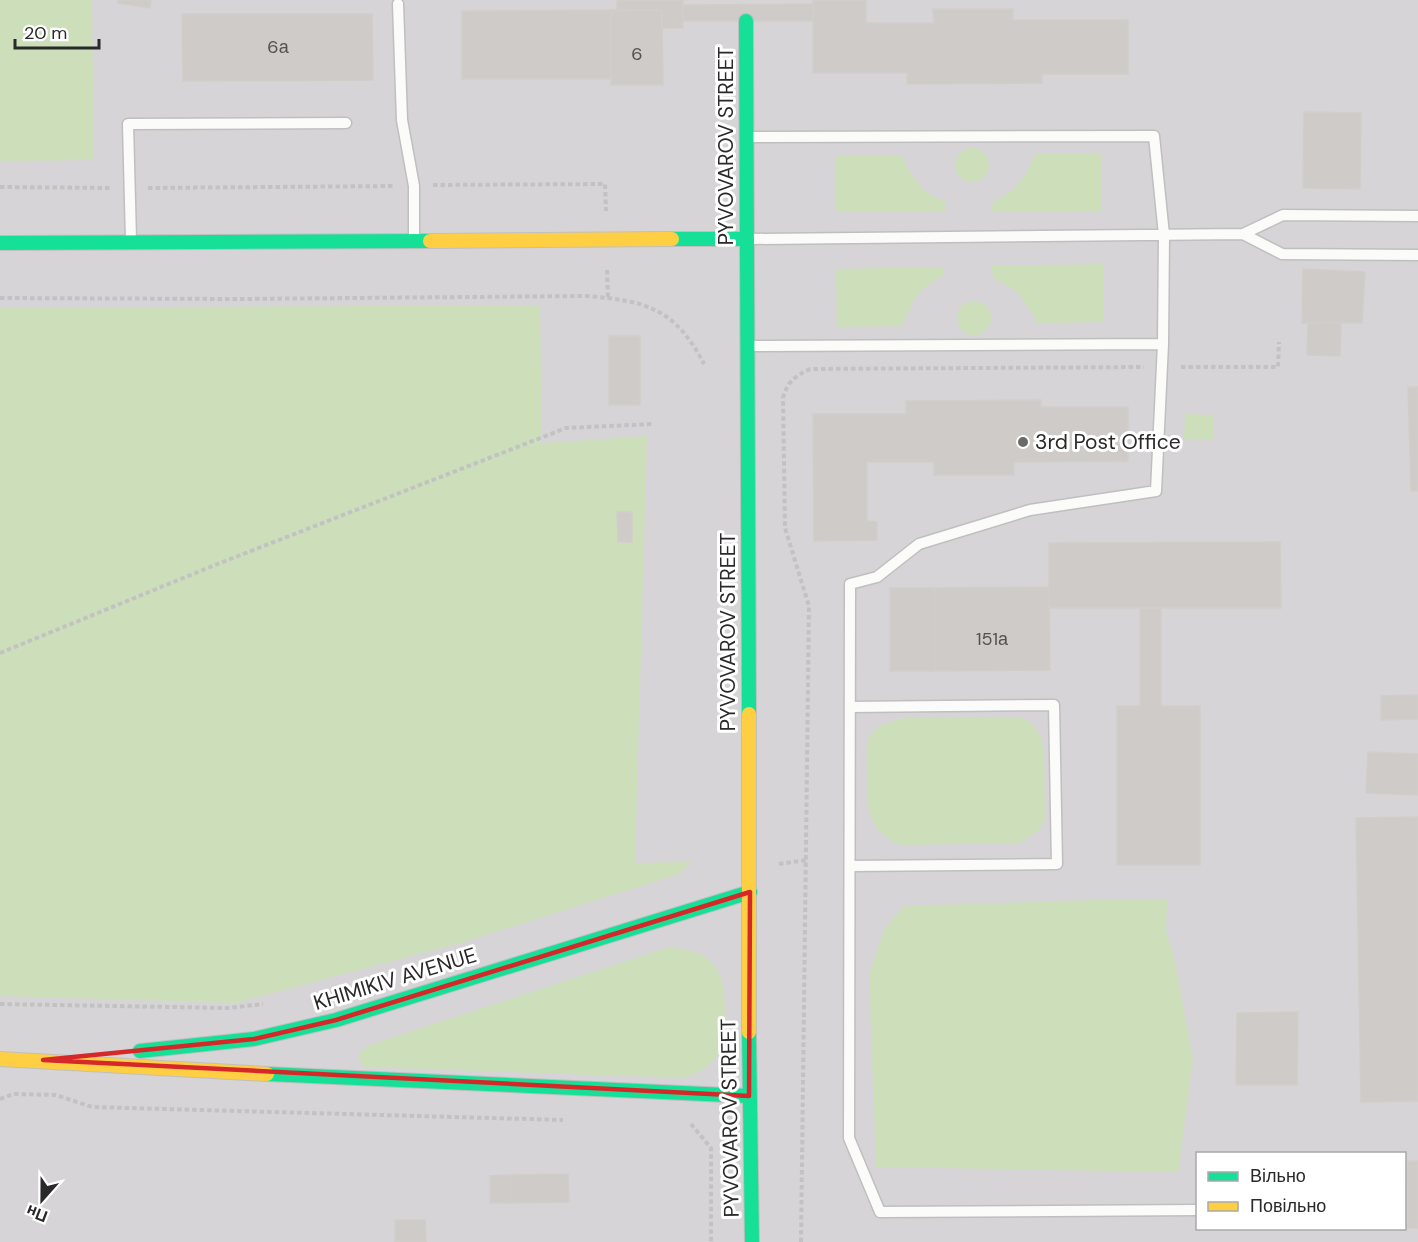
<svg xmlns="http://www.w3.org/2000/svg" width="1418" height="1242" viewBox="0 0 1418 1242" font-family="'DM Sans',sans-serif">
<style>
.industrial{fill:#d6d4d6;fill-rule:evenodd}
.green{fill:#cddfba}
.building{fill:#cecbc8;stroke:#d1ceca;stroke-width:1.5}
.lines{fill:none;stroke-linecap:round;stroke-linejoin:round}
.lane-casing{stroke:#c0bfbf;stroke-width:13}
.fast-casing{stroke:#c0bfbf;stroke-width:16}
.slow-casing{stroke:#c0bfbf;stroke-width:16}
.path{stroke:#c3c2c2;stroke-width:4;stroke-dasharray:4.5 3;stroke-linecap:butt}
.lane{stroke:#fbfbfa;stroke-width:10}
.fast{stroke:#16e098;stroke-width:14}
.slow{stroke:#ffcf43;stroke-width:14}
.marked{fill:none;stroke:#d62828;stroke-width:4.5;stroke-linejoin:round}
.poi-dot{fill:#6b6a68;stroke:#fff;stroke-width:2}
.labels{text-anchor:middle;stroke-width:6;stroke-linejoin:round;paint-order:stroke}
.number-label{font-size:18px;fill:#535252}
.street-label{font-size:21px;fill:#292929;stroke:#fff}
.poi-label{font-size:21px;fill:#292929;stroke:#fff;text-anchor:start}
</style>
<rect width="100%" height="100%" fill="#e6e2de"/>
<path class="industrial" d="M0,0H1418V1242H0ZM1198,1154H1404V1228H1198Z"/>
<path class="green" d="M0,0H92L94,160L0,161Z
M955 165a17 17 0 1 1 34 0a17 17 0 1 1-34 0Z
M1035,154H1102V212L992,211L993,201C1016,192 1027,176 1035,154Z
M836,155H902C911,177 921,193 945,201L946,212H836Z
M1103,264V322L1037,323C1027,302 1016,286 993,279L992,266Z
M944,267L943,276C920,286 910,302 903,326L837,327L836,269Z
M957 318a17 17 0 1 1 34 0a17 17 0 1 1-34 0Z
M540,305L542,443L647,436L635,863L692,862L679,874L460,943L235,1003L0,996V308Z
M1185,414L1214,415L1213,440L1184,439Z
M908,717H1020L1032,724L1041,737L1044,750L1045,819L1039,830L1019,843L900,845C863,828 868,803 867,767C867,757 865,744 871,735C878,724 896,720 908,717Z
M1096,900H1167L1166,930L1174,957L1193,1059L1178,1172L876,1167L869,974L884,930L904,906Z
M669,947C713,951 725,968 725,1010C726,1047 721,1065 684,1078L363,1067L358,1056L362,1050L370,1045Z"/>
<path class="building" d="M118,0H151L150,8L118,3Z
M617,0H683V28H662V10L617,11Z
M813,0H866V23H934L933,9H1013V20H1128V74H1042V83L907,84V73H813Z
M813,4V21H683V5Z
M611,10V79H462V11Z
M611,10H662L663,85H611Z
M182,14H372L373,80L183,81Z
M1304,112L1361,113L1360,189L1303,188Z
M1303,269L1365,272L1362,323H1302Z
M1308,322L1341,323L1340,356L1307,355Z
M609,336H640V405H609Z
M1408,387H1418V491H1411Z
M1041,400V407H1128V461L1014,462V475H934V462H867V521L877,522V540L814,541L813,414H906V401Z
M617,512H632V542H618Z
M1280,542L1281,608H1049V543Z
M1049,587L1050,670L935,671V588Z
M890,588H935V671H890Z
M1140,608H1161V706H1200V865H1117V706H1140Z
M1418,695V719L1381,720V696Z
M1368,752L1418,754V795L1366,793Z
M1418,817V1101L1361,1102L1356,818Z
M1298,1012L1297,1085H1236L1237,1013Z
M1408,1161H1418V1228H1407Z
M568,1174L569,1202L511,1203V1175Z
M511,1175V1203H490V1176Z
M395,1220H425L426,1242H395Z"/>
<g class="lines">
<g class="lane-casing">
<path id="lane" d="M398,4L402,120L414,186V238
M750,137L1154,136L1164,235L1163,344L1156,491L1030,510L919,544L877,577L850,584L849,1138L880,1212L1198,1210
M1243,234L1282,254L1418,255
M751,239L1243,234L1283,215L1418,216
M131,240L128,124L346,123
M750,346L1163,344
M850,866L1057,864L1054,705L850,707"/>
</g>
<g class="fast-casing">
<path id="fast" d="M746,21L749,714
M672,239H747
M0,243L430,241
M749,1032L752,1242
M140,1051L254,1039L336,1020L750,892
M267,1074L749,1096"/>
</g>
<g class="slow-casing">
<path id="slow" d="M430,241L672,239
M749,714V1032
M0,1059L267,1074"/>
</g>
<path class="path" d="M433,185L605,184L606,211
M0,187L110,188
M148,188L395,186
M607,270L608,298
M0,298L238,299L587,296C646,301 675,308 704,364
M1181,367H1278L1279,342
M0,653L215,565L566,428L652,424
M779,864L806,860
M0,1004L228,1008L263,1004
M0,1099L14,1094L56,1095L92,1107L563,1120
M691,1124L711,1148V1242
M801,1242L809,606L785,528L783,398C787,382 795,376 810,369L1144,367"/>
<use href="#lane" class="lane"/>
<use href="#fast" class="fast"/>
<use href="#slow" class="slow"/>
</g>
<path class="marked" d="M750,892L749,1096L43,1060L254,1039L336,1020Z"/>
<circle class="poi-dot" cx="1023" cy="442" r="6"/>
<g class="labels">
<g class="number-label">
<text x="278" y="53">6а</text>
<text x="637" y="60">6</text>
<text x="992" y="645">151а</text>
</g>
<g class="street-label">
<text transform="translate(726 146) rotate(-90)" y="7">PYVOVAROV STREET</text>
<text transform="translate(728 632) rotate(-90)" y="7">PYVOVAROV STREET</text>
<text transform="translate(395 979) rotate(-17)" y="7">KHIMIKIV AVENUE</text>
<text transform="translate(730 1118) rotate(-91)" y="7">PYVOVAROV STREET</text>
</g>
<g class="poi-label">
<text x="1035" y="449">3rd Post Office</text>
</g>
</g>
<rect x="1196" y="1152" width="210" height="78" fill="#ffffff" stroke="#a9a9a9" stroke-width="1.5"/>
<rect x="1208" y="1172" width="30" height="9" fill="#16e098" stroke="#a9a9a9" stroke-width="1.5"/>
<text x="1250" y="1182" font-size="18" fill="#292929">Вільно</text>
<rect x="1208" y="1202" width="30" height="9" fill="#ffcf43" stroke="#a9a9a9" stroke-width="1.5"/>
<text x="1250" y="1212" font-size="18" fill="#292929">Повільно</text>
<g transform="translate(42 1200) rotate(201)" stroke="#ffffff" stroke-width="4.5" paint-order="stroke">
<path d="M0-4.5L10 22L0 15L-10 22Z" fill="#292929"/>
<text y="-9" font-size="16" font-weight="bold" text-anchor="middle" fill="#292929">Пн</text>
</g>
<path d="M15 39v9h84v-9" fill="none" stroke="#292929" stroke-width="3"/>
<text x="24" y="39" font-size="18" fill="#292929" stroke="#ffffff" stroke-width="4.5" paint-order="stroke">20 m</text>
</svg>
